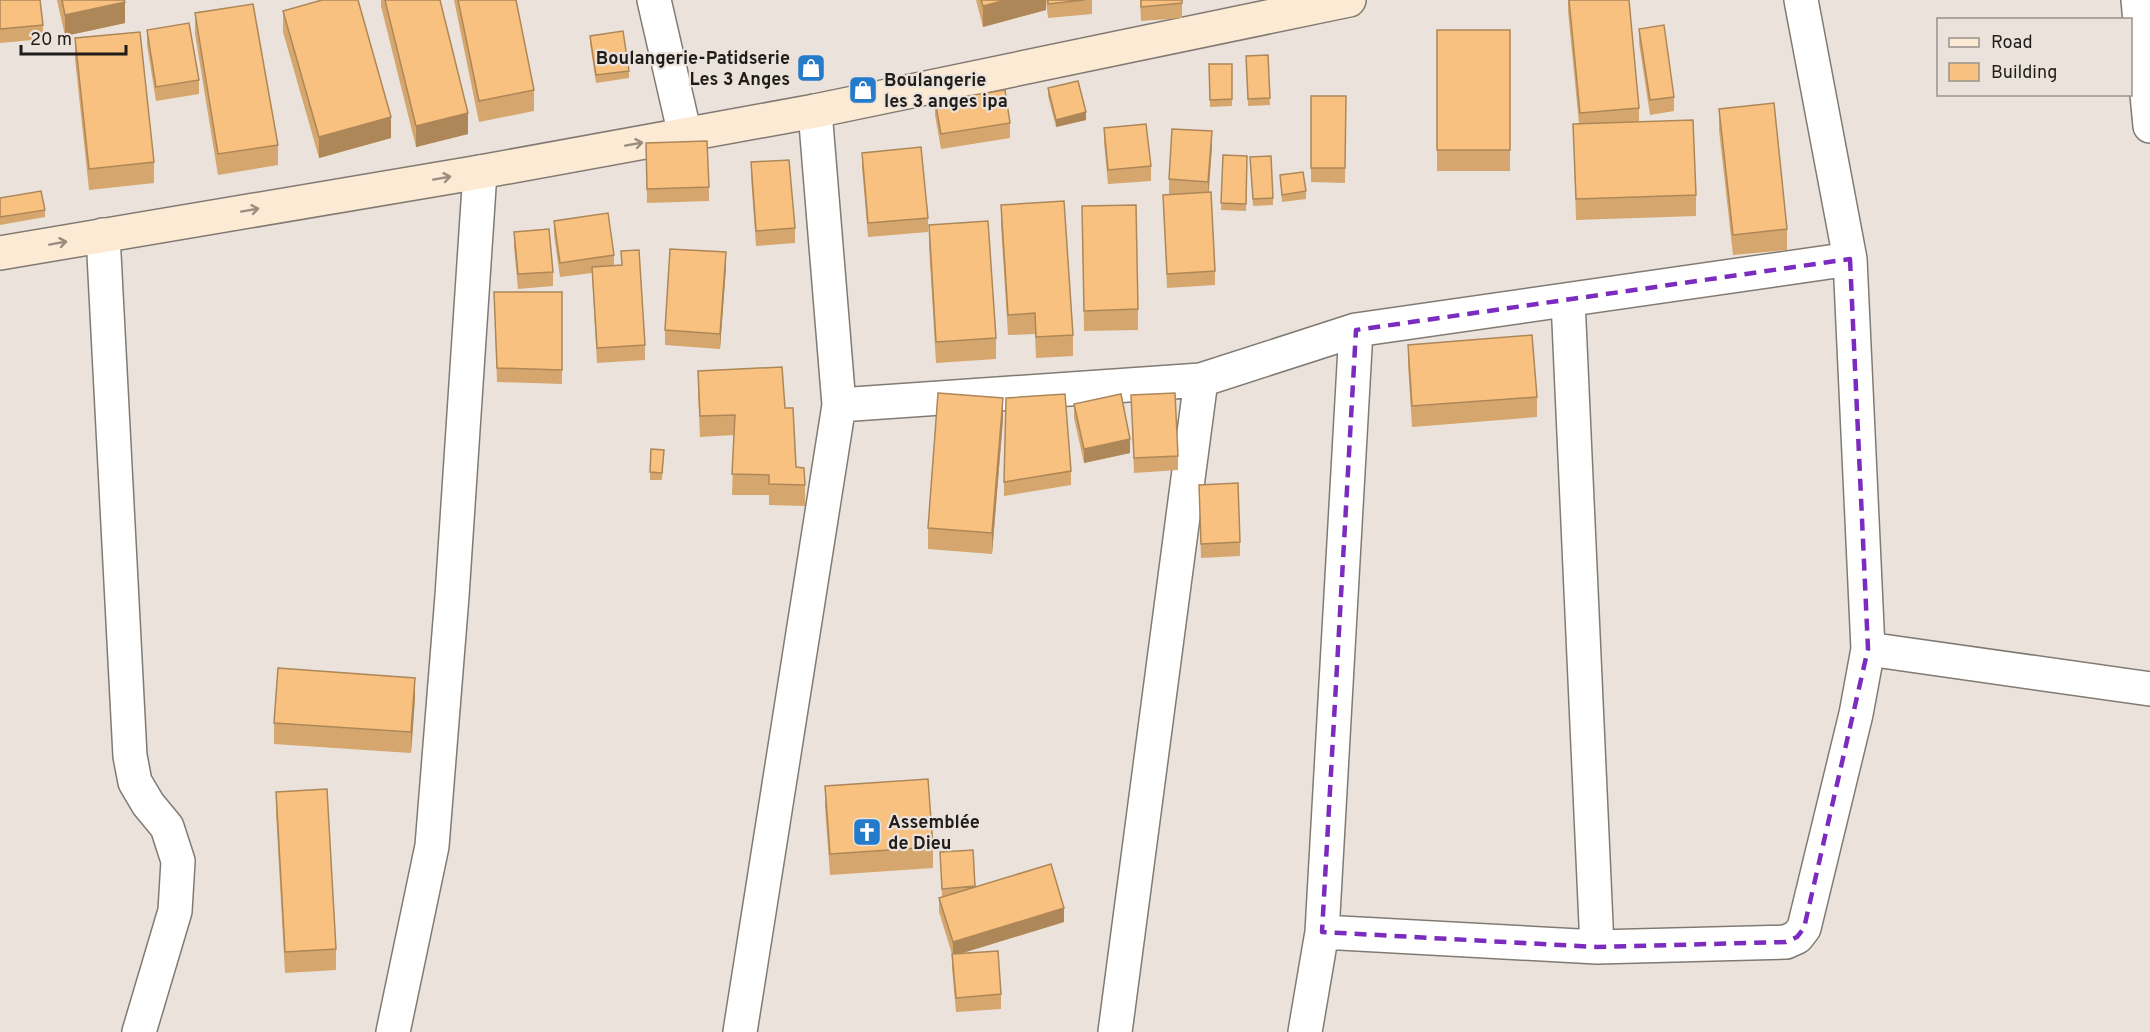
<svg xmlns="http://www.w3.org/2000/svg" width="2150" height="1032" viewBox="0 0 2150 1032" font-family="Overpass,sans-serif">
<style>
.lines{fill:none;stroke-linecap:round;stroke-linejoin:round}
.minor-casing{stroke:#817a73;stroke-width:36}
.secondary-casing{stroke:#817a73;stroke-width:36}
.minor{stroke:#fff;stroke-width:33}
.secondary{stroke:#fcead4;stroke-width:33}
.wall{fill:#d5a66d}
.shaded-wall{fill:#ae8759}
.building{fill:#f8c17f;stroke:#ae8759;stroke-width:1.5}
.oneway{stroke:#998d80}
.marked{fill:none;stroke:#7b2cbf;stroke-width:4.5;stroke-dasharray:12 8;stroke-linejoin:round}
.labels{text-anchor:middle;stroke-width:4.5;stroke-linejoin:round;paint-order:stroke}
.poi-label{font-size:18px;font-weight:bold;fill:#1f1c19;stroke:#ebe3db;text-anchor:start}
</style>
<rect width="100%" height="100%" fill="#ebe3db"/>
<g class="lines">
<g class="minor-casing">
<path id="minor" d="M654,0L685,135
M2138,0L2150,126
M103,235L130,756L135,782L148,804L167,827L178,861L175,911L139,1032
M1568,300L1597,947
M839,405L1201,380L1356,330L1850,259
M1868,649L2150,689
M1322,932L1597,947L1786,942L1797,937L1804,928L1856,714L1868,649L1850,259L1801,0
M393,1032L432,846L452,596L480,172
M740,1032L839,405L815,111
M1115,1032L1201,380
M1305,1032L1322,932L1356,330"/>
</g>
<g class="secondary-casing">
<path id="secondary" d="M0,253L480,172L815,111L1349,0"/>
</g>
<use href="#minor" class="minor"/>
<use href="#secondary" class="secondary"/>
</g>
<path class="wall" d="M0,0L43,25V39L0,43Z
M57,0H124L125,23L65,36Z
M381,0H440L468,134L416,147L381,6Z
M454,0H516L534,90V111L479,122Z
M976,0H1046V10L983,27Z
M1046,0H1092V14L1048,18Z
M1140,0H1182V18L1141,21Z
M1568,0H1629L1639,108V122L1696,195V216L1576,220L1573,124H1579L1568,11Z
M283,11L391,138L319,158L283,32Z
M195,13L278,145V165L218,175L195,34Z
M1639,29L1674,97V111L1650,115L1639,43Z
M147,30L199,80V94L156,101L147,45Z
M1437,30H1510V171H1437Z
M590,36L629,71V78L596,83L590,43Z
M75,38L154,162V183L89,190L75,59Z
M1268,55L1270,105L1248,106L1246,56Z
M1209,64H1232V106L1210,107Z
M1048,88L1086,120L1056,127L1048,96Z
M1311,96H1346L1345,183L1311,182Z
M935,101L1010,123V138L941,149L935,115Z
M1719,109L1787,229V250L1733,255L1719,130Z
M1104,128L1151,166V181L1108,184L1104,142Z
M646,143L709,187V201L647,203Z
M1212,146L1209,192L1215,271V285L1167,288L1163,195L1175,194H1169V179Z
M862,153L928,218V232L868,237L862,167Z
M1223,155L1247,156L1246,211L1221,210Z
M1250,157L1273,198V205L1253,206Z
M751,162L795,228V243L756,246L751,177Z
M1280,175L1306,191V199L1282,202Z
M0,198L45,210V217L0,225Z
M1001,205L1073,335V356L1036,358L1035,334L1008,335L1001,226Z
M1082,206L1138,309V330L1084,331Z
M554,221L614,255V266L621,265V251L645,345V360L597,363L592,273L560,277L554,235Z
M929,225L996,338V359L936,363L929,246Z
M514,232L553,272V286L518,289L514,247Z
M726,267L720,349L665,345V330Z
M494,292H562V384L497,382Z
M1408,345L1537,397V417L1412,427L1408,365Z
M698,371L785,408L796,467L805,485V506L769,505V495H732L734,435L700,437L698,392Z
M1131,395L1178,456V470L1134,473Z
M1074,404L1130,453L1084,463L1074,418Z
M1003,419L992,554L928,549V528Z
M664,450L662,480H650V472Z
M1071,471V485L1004,496V482Z
M1199,485L1240,542V556L1201,558Z
M415,698L411,753L274,744V723Z
M825,786L933,847V868L830,875L825,807Z
M276,792L336,949V970L285,973L276,813Z
M940,852L975,887L1064,922L962,953L1001,994V1009L956,1012L952,968V954L939,912V898L946,896H942Z"/>
<path class="shaded-wall" d="M1006,0H1046V10L983,27V6Z
M125,2V23L65,36V15Z
M1086,112V120L1056,127V120Z
M468,113V134L416,147V126Z
M391,117V138L319,158V137Z
M1212,131V146L1208,196V182Z
M726,252V267L720,349V334Z
M1003,398V419L992,554V533Z
M1130,439V453L1084,463V449Z
M415,678V698L411,753V732Z
M1064,908V922L953,956V942Z"/>
<path class="building" d="M0,0H40L43,25L0,29Z
M62,0H124L125,2L65,15Z
M322,0H358L391,117L319,137L283,11Z
M385,0H440L468,113L416,126Z
M458,0H516L534,90L479,101Z
M981,0H1006L983,6Z
M1048,0H1085L1048,4Z
M1141,0H1182V3L1141,7Z
M1569,0H1629L1639,108L1580,113Z
M253,4L278,145L218,154L195,13Z
M189,23L199,80L156,87L147,30Z
M1664,25L1674,97L1650,100L1639,29Z
M1437,30H1510V150H1437Z
M623,31L629,71L596,75L590,36Z
M140,32L154,162L89,169L75,38Z
M1268,55L1270,98L1248,99L1246,56Z
M1209,64H1232V99L1210,100Z
M1078,81L1086,112L1056,120L1048,88Z
M1005,90L1010,123L941,134L935,101Z
M1311,96H1346L1345,168H1311Z
M1774,103L1787,229L1733,235L1719,109Z
M1693,120L1696,195L1576,199L1573,124Z
M1146,124L1151,166L1108,170L1104,128Z
M1172,129L1212,131L1208,182L1169,179Z
M707,141L709,187L647,189L646,143Z
M921,147L928,218L868,223L862,153Z
M1223,155L1247,156L1246,204L1221,203Z
M1271,156L1273,198L1253,199L1250,157Z
M789,160L795,228L756,231L751,162Z
M1303,172L1306,191L1282,195L1280,175Z
M41,191L45,210L0,217V198Z
M1211,192L1215,271L1167,274L1163,195Z
M1064,201L1073,335L1036,337L1035,313L1008,315L1001,205Z
M1136,205L1138,309L1084,311L1082,206Z
M608,213L614,255L560,263L554,221Z
M988,221L996,338L936,342L929,225Z
M549,229L553,272L518,274L514,232Z
M670,249L726,252L720,334L665,330Z
M639,250L645,345L597,348L592,267L622,265L621,251Z
M494,292H562V370L497,368Z
M1532,335L1537,397L1412,406L1408,345Z
M782,367L785,408H793L796,467L804,468L805,485L769,484V475L732,474L735,415L700,416L698,371Z
M938,393L1003,398L992,533L928,528Z
M1175,393L1178,456L1134,458L1131,395Z
M1065,394L1071,471L1004,482L1006,398Z
M1121,394L1130,439L1084,449L1074,404Z
M651,449L664,450L662,473L650,472Z
M1238,483L1240,542L1201,544L1199,485Z
M278,668L415,678L411,732L274,723Z
M928,779L933,847L830,854L825,786Z
M327,789L336,949L285,952L276,792Z
M973,850L975,886L942,889L940,852Z
M1051,864L1064,908L953,942L939,898Z
M998,951L1001,994L956,998L952,954Z"/>
<defs><path id="oneway-shaft" d="M-6 0H5M1.5-3L5.5 0L1.5 3" fill="none" stroke-width="1.6" stroke-linecap="round" stroke-linejoin="round" transform="scale(1.5)"/></defs>
<g class="oneway">
<use href="#oneway-shaft" transform="translate(634 144) rotate(-10)"/>
<use href="#oneway-shaft" transform="translate(442 178) rotate(-10)"/>
<use href="#oneway-shaft" transform="translate(250 210) rotate(-10)"/>
<use href="#oneway-shaft" transform="translate(58 243) rotate(-10)"/>
</g>
<path class="marked" d="M1850,259L1868,649L1804,928L1797,937L1786,942L1597,947L1322,932L1356,330Z"/>
<defs>
<g id="shop-square" transform="scale(1.5)"><rect x="-9" y="-9" width="18" height="18" rx="4" fill="#247bc9" stroke="#ebe3db"/><path d="M-5-2.5h2.3a2.7 3.5 0 0 1 5.4 0H5L5.5 6h-11ZM-1.5-2.5h3a1.5 2.3 0 0 0-3 0Z" fill="#fff"/></g>
<g id="church-square" transform="scale(1.5)"><rect x="-9" y="-9" width="18" height="18" rx="4" fill="#247bc9" stroke="#ebe3db"/><path d="M-1.2-6h2.4v3.5h3.3v2.4h-3.3V6h-2.4V-.1h-3.3v-2.4h3.3Z" fill="#fff"/></g>
</defs>
<g fill-rule="evenodd">
<use href="#shop-square" x="811" y="68"/>
<use href="#shop-square" x="863" y="90"/>
<use href="#church-square" x="867" y="832"/>
</g>
<g class="labels">
<g class="poi-label">
<text x="790" y="64" text-anchor="end">Boulangerie-Patidserie<tspan x="790" dy="21">Les 3 Anges</tspan></text>
<text x="884" y="86">Boulangerie<tspan x="884" dy="21">les 3 anges ipa</tspan></text>
<text x="888" y="828">Assemblée<tspan x="888" dy="21">de Dieu</tspan></text>
</g>
</g>
<rect x="1937" y="18" width="195" height="78" fill="#ebe3db" stroke="#99938d" stroke-width="1.5"/>
<rect x="1949" y="38" width="30" height="9" fill="#fcead4" stroke="#99938d" stroke-width="1.5"/>
<text x="1991" y="48" font-size="18" fill="#1f1c19">Road</text>
<rect x="1949" y="63" width="30" height="18" fill="#f8c17f" stroke="#99938d" stroke-width="1.5"/>
<text x="1991" y="78" font-size="18" fill="#1f1c19">Building</text>
<path d="M21 45v9h105v-9" fill="none" stroke="#1f1c19" stroke-width="3"/>
<text x="30" y="45" font-size="18" fill="#1f1c19" stroke="#ebe3db" stroke-width="4.5" paint-order="stroke">20 m</text>
</svg>
